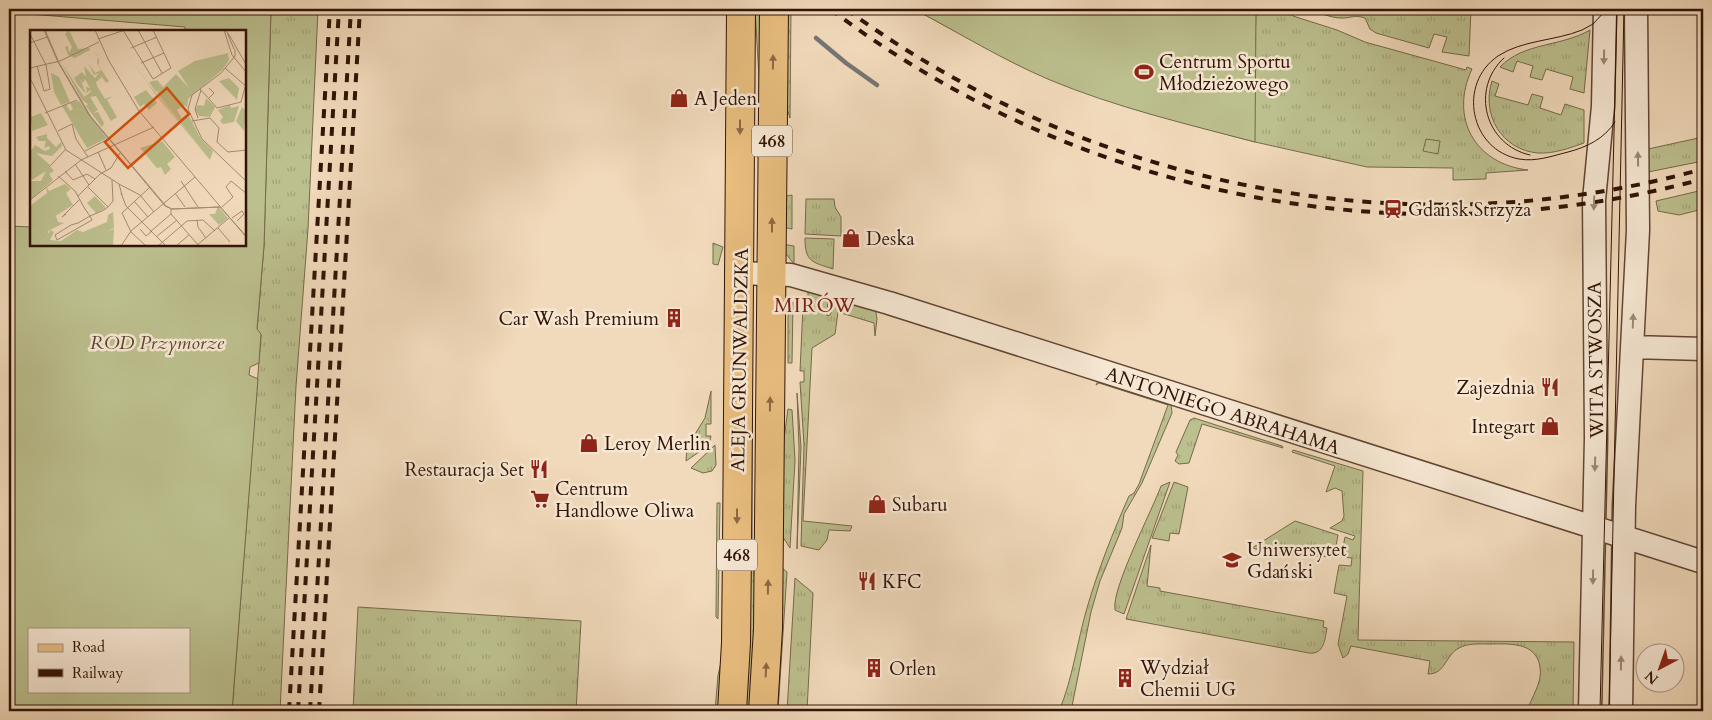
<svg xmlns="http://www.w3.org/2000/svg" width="1712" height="720" viewBox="0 0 1712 720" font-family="Cardo,serif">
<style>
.grass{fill:url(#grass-tufts);stroke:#776a4a}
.forest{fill:url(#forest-firs);stroke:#776a4a}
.garden{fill:#bcbf8e;stroke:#776a4a;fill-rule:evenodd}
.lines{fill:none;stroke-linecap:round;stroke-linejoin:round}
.stream{stroke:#757674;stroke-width:4.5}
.minor-casing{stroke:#624634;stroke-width:25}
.major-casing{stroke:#321407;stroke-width:30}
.minor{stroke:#f6e7d3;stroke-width:22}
.major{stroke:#e8bd7e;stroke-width:28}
.tram{stroke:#321407;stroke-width:1}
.rail{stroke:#321407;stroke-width:4;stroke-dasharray:9 9;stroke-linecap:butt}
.oneway{fill:#9e8877}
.oneway2{fill:#8d6842}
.labels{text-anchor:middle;stroke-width:5;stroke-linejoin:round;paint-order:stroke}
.shield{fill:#f6e7d3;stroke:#6d5344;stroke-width:1}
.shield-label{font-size:18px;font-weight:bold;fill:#321407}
.poi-label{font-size:19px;fill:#321407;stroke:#f6e7d3;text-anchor:start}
.park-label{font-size:19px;font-style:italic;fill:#5b4730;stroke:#f6e7d3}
.street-label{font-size:19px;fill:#321407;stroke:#f6e7d3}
.neighbourhood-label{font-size:20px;letter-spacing:1px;fill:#7a1f14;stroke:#f6e7d3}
.inset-road{fill:none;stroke:#a58b73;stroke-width:1}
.view{fill:#d6520c;fill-opacity:0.15;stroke:#d6520c;stroke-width:2.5}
.inset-edge{fill:none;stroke:#321407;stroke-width:2.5}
</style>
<defs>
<pattern id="grass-tufts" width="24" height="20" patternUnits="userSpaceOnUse" patternTransform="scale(1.25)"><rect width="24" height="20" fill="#bcbf8e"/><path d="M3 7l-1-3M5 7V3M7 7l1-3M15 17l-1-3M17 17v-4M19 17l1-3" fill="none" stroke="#a2a379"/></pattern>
<pattern id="forest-firs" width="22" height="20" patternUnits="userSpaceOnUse" patternTransform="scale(1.25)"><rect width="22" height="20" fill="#bcbf8e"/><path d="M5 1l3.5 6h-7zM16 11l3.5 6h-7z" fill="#a2a379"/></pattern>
</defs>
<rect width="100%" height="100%" fill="#f1dabb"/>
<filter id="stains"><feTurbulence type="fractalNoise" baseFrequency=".004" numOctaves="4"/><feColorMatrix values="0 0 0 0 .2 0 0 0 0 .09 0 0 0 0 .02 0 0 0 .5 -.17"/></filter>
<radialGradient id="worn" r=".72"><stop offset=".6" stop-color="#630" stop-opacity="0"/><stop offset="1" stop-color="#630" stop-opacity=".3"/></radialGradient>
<path class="grass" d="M271,9H318L308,229L296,386L280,711H232L261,335L257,330L264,246Z
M755,9H761L760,159L758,158L759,77Z
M785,9H791L790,118L785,102Z
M914,9L1255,48L1256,9H1287L1293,16L1337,30L1365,42L1466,70L1467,67L1472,69C1449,118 1475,164 1528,170L1486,173V179L1453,180V168L1367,167L1255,142L1137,110L1052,80L1014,63Z
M1309,9H1471L1469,56L1442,52L1447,37L1434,34L1429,48L1376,33L1370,29L1365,18C1356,15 1353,17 1345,18C1333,19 1320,13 1309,9Z
M1590,30L1584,93L1570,89L1573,77L1546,69L1542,80L1530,77L1533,66L1517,61L1513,72L1500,67C1524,42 1561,47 1590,30Z
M1492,81L1499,84L1495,96L1528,105L1532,94L1543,97L1540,108L1561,115L1565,104L1584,110V143C1570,148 1553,154 1538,153C1502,150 1481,115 1492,81Z
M1703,137V161L1648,172V149Z
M1703,190V209L1679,215L1658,211L1656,201Z
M792,195V229L782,227L786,196Z
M806,199H834L835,207L841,217V236L805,234Z
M805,238L834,239L833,269C812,262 805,262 805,238Z
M713,243L723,247L718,265L713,264Z
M782,244L794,246V264L786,254Z
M808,291L828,296L827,316L830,315L836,302L843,300L875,307L877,319L875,336L874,323L838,312L835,334L812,348L803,521L852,526L850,531L829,530L827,540L819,550L801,546L804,444L800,382H804V371H800L803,306L808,298Z
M793,302L792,363H788V316Z
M752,318V543L757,622L753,711H742Z
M1098,381L1171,404L1172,413L1142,483L1124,514L1122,528L1100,581L1091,612L1071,711H1059C1073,678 1077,642 1087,608C1098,570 1113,532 1129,496L1134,493L1139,484L1168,405L1099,383L1096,385Z
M711,391V424H706V436H711L709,445L686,461L687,447L705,418Z
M797,393L801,447L797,549L799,448Z
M788,409L792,410L795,460L790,548L781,534L782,453Z
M1194,418L1282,446L1283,448L1202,424L1189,463L1179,464L1175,461L1178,455L1176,452L1190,420Z
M715,445L716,465L712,471L703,473L691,468Z
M1293,450L1363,471L1358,640L1574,642L1573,711H1550L1531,708L1530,711H1527C1531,698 1543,682 1540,667C1536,641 1508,644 1489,644C1478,644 1468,643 1459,648C1445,655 1446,674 1428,674L1430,661L1351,646L1348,654L1343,658L1338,644L1347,596L1334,593L1339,565L1351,566L1352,558L1341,557L1345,537L1353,540L1355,536L1330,528L1342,521L1344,516L1342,491L1335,488L1326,492L1335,466L1292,452Z
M1170,482L1124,614L1115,610C1111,589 1152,511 1161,486Z
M1174,482L1188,487L1179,534L1170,533L1169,541L1152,538Z
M717,503H720L718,619L716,617Z
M1295,521L1338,535L1334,557L1278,554L1252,548Z
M1151,545L1147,586L1160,588V591L1324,621L1323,627L1327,628C1325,639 1324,655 1309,653L1126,619Z
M782,568L787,572L778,711H775Z
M795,578L813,593L807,711H787Z
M358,607L581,621L576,711H353Z
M723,654L720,711H715L718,675Z"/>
<path class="forest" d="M1426,139L1440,141L1438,154L1423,151Z"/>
<path class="garden" d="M20,9H271L264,246L257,329L261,334L259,363L250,367L249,375L258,379L232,711H9V226L31,227V245H245V31H185V27L18,13ZM29,629H189V691H29Z
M914,9H1256L1255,142C1186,124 1115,107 1050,80C1003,60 959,33 914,9Z"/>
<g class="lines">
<path class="stream" d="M816,38L846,63L877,85"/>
<g class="minor-casing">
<path id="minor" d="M740,273L791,275L889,303L1703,562
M1632,347L1703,349
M1590,711L1596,438L1594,200L1603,106L1605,9
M1621,711L1624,506L1638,230L1636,9"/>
</g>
<g class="major-casing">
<path id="major" d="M732,711L736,643L737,550L741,9
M763,711L768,629L774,9"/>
</g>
<use href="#minor" class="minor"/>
<use href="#major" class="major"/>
<path class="tram" d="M1607,9L1593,24L1582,30C1555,41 1522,40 1498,56C1457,84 1470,150 1519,159C1536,162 1552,156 1568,152C1587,147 1604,139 1615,122
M1504,58C1470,89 1485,145 1530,155
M1600,711L1617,9
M1609,711L1624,9"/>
<path class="rail" d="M830,9C1081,198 1400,261 1703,179
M846,9C1092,189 1409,251 1703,169
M289,711L330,9
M298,711L339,9
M310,711L351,9
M319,711L360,9"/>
</g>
<defs><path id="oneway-solid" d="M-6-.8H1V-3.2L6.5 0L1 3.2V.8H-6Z" transform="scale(1.25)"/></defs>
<g class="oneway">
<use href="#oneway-solid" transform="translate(1604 57) rotate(91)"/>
<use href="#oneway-solid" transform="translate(1638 159) rotate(-91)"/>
<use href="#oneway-solid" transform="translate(1594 203) rotate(92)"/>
<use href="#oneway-solid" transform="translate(1633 321) rotate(-88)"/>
<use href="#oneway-solid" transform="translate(1595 464) rotate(92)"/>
<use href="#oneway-solid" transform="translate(1593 577) rotate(91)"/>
<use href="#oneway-solid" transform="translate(1621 663) rotate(-89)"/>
</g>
<g class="oneway2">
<use href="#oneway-solid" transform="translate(773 62) rotate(-89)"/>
<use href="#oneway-solid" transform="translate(740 127) rotate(90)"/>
<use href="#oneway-solid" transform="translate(772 225) rotate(-90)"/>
<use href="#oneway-solid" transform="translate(770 404) rotate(-89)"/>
<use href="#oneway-solid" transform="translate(737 516) rotate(90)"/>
<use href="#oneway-solid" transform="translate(768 587) rotate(-89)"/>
<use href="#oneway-solid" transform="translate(766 670) rotate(-87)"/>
</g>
<defs>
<g id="stadium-bare" transform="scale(1.5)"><path d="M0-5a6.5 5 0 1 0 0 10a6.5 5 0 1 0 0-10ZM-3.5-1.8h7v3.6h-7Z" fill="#8f2418" stroke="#f6e7d3" stroke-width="2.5" paint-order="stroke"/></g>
<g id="shop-bare" transform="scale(1.5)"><path d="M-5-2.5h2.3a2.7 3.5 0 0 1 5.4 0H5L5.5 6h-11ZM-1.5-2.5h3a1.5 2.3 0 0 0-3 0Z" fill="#8f2418" stroke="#f6e7d3" stroke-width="2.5" paint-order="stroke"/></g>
<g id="station-bare" transform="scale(1.5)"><path d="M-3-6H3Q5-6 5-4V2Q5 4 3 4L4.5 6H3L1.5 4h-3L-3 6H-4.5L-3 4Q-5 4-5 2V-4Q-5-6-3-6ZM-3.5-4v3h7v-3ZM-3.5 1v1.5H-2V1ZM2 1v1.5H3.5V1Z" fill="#8f2418" stroke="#f6e7d3" stroke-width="2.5" paint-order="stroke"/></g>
<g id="building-bare" transform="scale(1.5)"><path d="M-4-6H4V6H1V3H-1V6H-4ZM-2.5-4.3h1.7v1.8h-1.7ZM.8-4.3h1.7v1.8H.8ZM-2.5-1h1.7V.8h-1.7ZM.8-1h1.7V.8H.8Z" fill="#8f2418" stroke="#f6e7d3" stroke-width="2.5" paint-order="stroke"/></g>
<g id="restaurant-bare" transform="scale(1.5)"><path d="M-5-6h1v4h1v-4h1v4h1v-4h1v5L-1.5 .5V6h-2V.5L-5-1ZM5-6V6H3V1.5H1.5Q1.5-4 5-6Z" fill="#8f2418" stroke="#f6e7d3" stroke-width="2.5" paint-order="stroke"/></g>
<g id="supermarket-bare" transform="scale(1.5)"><path d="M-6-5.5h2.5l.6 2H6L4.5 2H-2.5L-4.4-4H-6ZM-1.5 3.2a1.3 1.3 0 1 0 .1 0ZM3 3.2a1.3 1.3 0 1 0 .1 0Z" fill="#8f2418" stroke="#f6e7d3" stroke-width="2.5" paint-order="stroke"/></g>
<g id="university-bare" transform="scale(1.5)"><path d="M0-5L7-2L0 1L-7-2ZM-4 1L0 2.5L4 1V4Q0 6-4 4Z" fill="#8f2418" stroke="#f6e7d3" stroke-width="2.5" paint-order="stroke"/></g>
</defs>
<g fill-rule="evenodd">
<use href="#stadium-bare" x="1144" y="72"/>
<use href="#shop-bare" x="679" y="98"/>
<use href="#station-bare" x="1393" y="209"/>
<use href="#shop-bare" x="851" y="238"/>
<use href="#building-bare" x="674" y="318"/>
<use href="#restaurant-bare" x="1550" y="387"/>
<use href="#shop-bare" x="1550" y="426"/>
<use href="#shop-bare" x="589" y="443"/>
<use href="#restaurant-bare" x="539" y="469"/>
<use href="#supermarket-bare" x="540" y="499"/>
<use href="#shop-bare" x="877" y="504"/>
<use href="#university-bare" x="1232" y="560"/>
<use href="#restaurant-bare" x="867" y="581"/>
<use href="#building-bare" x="874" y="668"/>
<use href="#building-bare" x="1125" y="678"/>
</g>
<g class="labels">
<g class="shield">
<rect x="752" y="125.5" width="40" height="31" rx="4"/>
<rect x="717" y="539.5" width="40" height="31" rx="4"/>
</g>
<g class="shield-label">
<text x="772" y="147">468</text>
<text x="737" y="561">468</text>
</g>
<g class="poi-label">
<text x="1159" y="68">Centrum Sportu<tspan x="1159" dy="22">Młodzieżowego</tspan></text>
<text x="694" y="105">A Jeden</text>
<text x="1408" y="216">Gdańsk Strzyża</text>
<text x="866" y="245">Deska</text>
<text x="659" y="325" text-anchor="end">Car Wash Premium</text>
<text x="1535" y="394" text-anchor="end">Zajezdnia</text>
<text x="1535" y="433" text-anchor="end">Integart</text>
<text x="604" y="450">Leroy Merlin</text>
<text x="524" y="476" text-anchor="end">Restauracja Set</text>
<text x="555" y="495">Centrum<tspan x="555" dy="22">Handlowe Oliwa</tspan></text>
<text x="892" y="511">Subaru</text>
<text x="1247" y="556">Uniwersytet<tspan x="1247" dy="22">Gdański</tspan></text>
<text x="882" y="588">KFC</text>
<text x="1140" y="674">Wydział<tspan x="1140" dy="22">Chemii UG</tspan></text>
<text x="889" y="675">Orlen</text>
</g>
<g class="park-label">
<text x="157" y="349">ROD Przymorze</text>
</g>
<g class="street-label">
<text transform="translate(739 360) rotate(-89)" y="7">ALEJA GRUNWALDZKA</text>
<text transform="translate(1595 360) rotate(-91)" y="7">WITA STWOSZA</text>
<text transform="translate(1223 410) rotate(18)" y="7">ANTONIEGO ABRAHAMA</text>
</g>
<g class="neighbourhood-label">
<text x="815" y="312">MIRÓW</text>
</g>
</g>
<g transform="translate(30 30)">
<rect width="216" height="216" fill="#f1dabb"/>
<path d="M39,0L48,19L59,18L60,20L45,28L38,25L35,17L38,16L39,23L42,17L35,4ZM89,12L117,52L180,130L125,64ZM63,21L67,25L69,30V33L68,35L79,51L76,53L72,47L66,52L67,56L75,69L83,66L77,70L87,87L81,91L66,66L60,67L68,80L63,83L68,82L74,93L72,97L56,76L58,74L52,70L31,32L54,67L61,62L63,65L60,60L57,63L56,57L60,58L55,49L53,53L50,49L56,64L48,55L35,33L44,48L52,42L56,47L54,36L65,48L69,43L64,45L58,33L65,43L71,40L67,34L68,27ZM199,48L209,58L207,70L189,51ZM116,60L127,73L119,80L114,74L110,77L104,67ZM176,68L185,77L180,87L169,86L165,79L168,75L174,76ZM200,75L201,78L209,76L204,92L193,94L190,91L193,87L188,80ZM212,77L216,81L214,101L206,91ZM11,83L18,95L2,101L1,87ZM19,135L24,141L19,144L23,150L0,170V151H11ZM188,176L198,188L189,195L179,184H185ZM13,193L18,201V208L15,210L3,200Z" fill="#bcbf8e"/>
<path d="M17,104V108L26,117L31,112L32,116L22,126L6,123L20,135L16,141L0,151V122L5,115L15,121L20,119L19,116L14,118L16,111H9L6,107ZM35,154L41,159L36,163L43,175L3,200L15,210L20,200L24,202L20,210L31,211L47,200L53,202L77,192L78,185L83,182L84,198L77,202L84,199L83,216H0V176L17,163L16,157L19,161Z" fill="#bcbf8e"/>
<path d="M198,23L199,30L193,39L158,69L157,77L154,75L147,80L152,89L158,84L171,109L183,121L180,130L127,63L129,60L126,62L119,52L127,50L133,57L146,44L159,58L148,41L165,31ZM21,43L29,47L40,72L31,75L24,62ZM49,71L77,108L57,118L32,76L36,74L40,81L43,79L40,73ZM132,111L145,127L137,134L141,139L135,145L131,137L127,138L110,118ZM65,166L76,178L66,183L57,173ZM26,186L28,192L34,193L18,201L12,192Z" fill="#bcbf8e"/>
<path class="inset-road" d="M14,0L28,32L59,85L135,176L142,179L190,177M15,0L29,33L61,87L136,176L142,179L190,177L217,207M65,0L79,31L109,81L217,208M93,0L123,49L141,38L123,0M108,0L132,43M194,0L202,25L217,43M196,0L204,19M198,3L217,36M0,4L16,35L20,59L14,61L7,36M68,9L95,0M0,13L17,7M101,18L127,7M205,19V26L191,43L162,65L158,79L172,109L217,152M111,33L134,23M0,38L30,31L69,12M195,38L217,57M0,48L36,120L89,154L92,165M170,59L187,78M178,69L184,63L179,58M187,78L211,72L215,57M15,83L47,70M168,88L165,79L171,60M162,91L180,88L189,98L187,112L198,122L217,120M28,101L42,94L46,109L58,127M55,121L78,109M68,122L76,140M45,134L59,155M20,136L36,119M35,141L43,150L57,144L65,149M28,146L45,161L55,179L60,186L62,190L27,210L25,205L41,195L48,193L60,186L74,180L78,177L83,171L82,150M151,151L168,177M89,154L110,165L124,182M58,157L78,177M91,163L96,176L136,216M145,163L155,177M48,166L70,144L81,138L90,123M0,170L51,130L124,97M104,171L118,187M192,177L203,167L196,157L201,151L217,164M141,179V184L169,216M36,184L32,187L50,169M202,188L212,181L214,184L207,191M167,190L168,197L176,208M188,198L200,212M110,199L116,206L121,202M120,202L141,184M126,207L147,190M91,216L101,201L165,147M116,216L101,202L92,183L119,158M128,216L157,191L173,190L185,201M146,216L159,205M166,216L199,188"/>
<path class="view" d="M137,58L159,84L98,138L75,112Z"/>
<rect width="216" height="216" class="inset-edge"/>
</g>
<rect width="1712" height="720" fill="none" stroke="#f1dabb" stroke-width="30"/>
<rect x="10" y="10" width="1692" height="700" fill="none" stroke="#321407" stroke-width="2.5"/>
<rect x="15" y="15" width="1682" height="690" fill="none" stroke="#321407"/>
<rect x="28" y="628" width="162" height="65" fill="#f6e7d3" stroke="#a89381"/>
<rect x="38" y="644" width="25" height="8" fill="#e8bd7e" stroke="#a89381"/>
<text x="72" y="652" font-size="15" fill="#321407">Road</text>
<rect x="38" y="669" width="25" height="8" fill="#321407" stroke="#a89381"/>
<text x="72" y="678" font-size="15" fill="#321407">Railway</text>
<g transform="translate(1660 668) rotate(221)"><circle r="24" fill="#f6e7d3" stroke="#a89381"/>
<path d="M0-4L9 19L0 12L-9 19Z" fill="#8f2418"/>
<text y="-8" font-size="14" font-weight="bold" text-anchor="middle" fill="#321407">N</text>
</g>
<rect width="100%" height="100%" filter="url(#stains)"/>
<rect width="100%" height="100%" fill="url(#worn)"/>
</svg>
